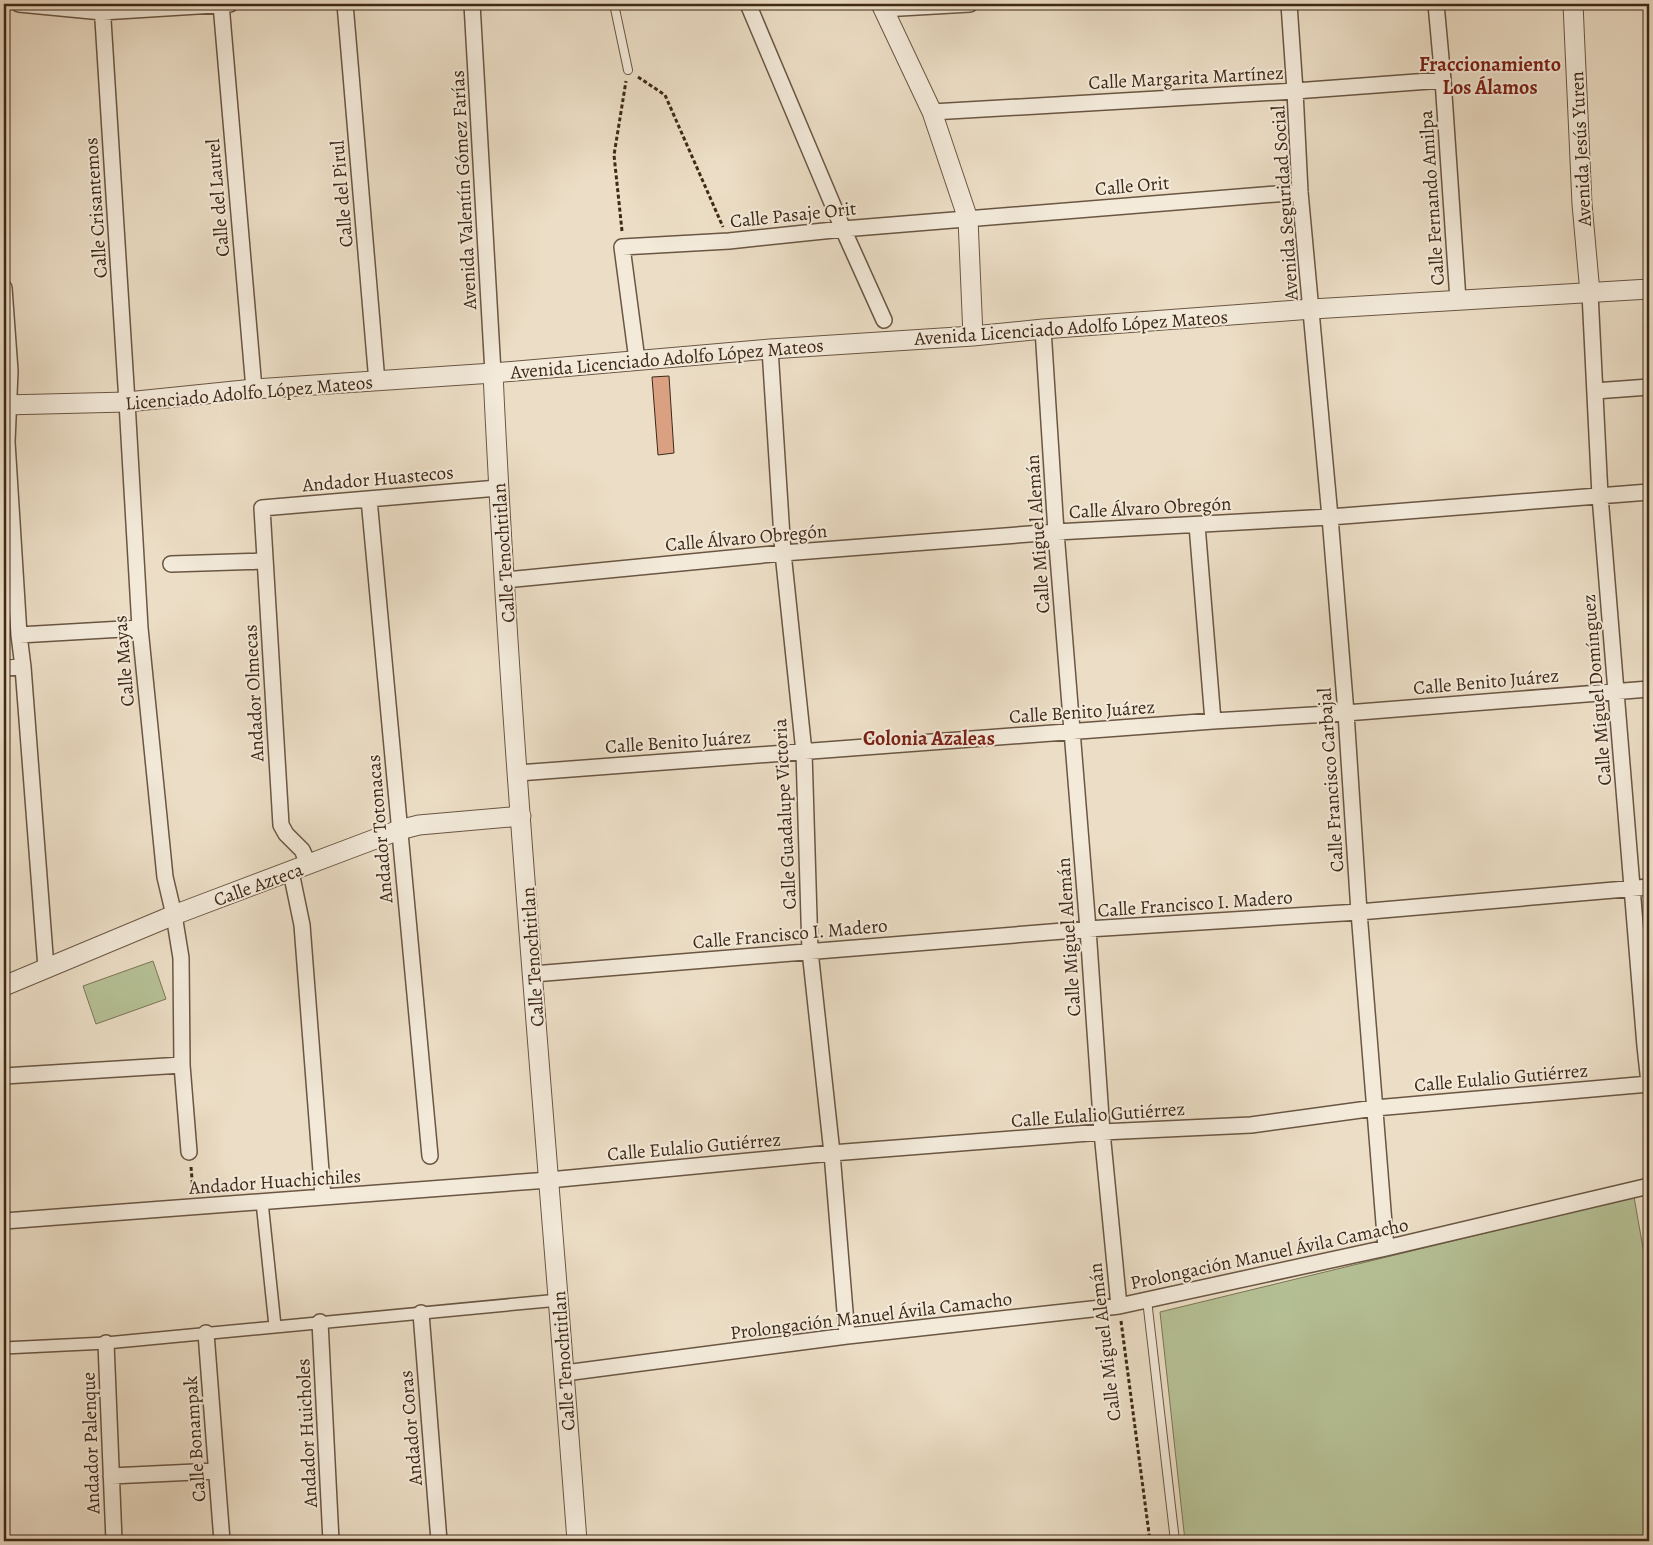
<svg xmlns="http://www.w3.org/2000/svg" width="1653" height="1545" viewBox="0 0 1653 1545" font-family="Alegreya,serif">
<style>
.green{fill:#b6c196;stroke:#7a7556}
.building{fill:#d9a082;stroke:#3e2917}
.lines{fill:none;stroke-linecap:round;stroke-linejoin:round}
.service-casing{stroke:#6a5643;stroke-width:10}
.pedestrian-casing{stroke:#6a5643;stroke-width:14}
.minor-casing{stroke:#6a5643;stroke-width:18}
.tertiary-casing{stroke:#6a5643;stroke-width:21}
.path{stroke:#3e2917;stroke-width:3;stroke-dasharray:4 2.5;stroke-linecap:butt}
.service{stroke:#f3eada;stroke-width:8}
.pedestrian{stroke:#f3eada;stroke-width:11}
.minor{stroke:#f3eada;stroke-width:15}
.tertiary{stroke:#f3eada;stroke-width:19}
.labels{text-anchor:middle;stroke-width:4;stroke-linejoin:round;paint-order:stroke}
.street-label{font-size:19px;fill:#3e2917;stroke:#f3eada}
.neighbourhood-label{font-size:20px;font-weight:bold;fill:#7a1f14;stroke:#f3eada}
</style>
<rect width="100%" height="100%" fill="#ecdec6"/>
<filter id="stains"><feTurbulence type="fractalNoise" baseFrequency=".004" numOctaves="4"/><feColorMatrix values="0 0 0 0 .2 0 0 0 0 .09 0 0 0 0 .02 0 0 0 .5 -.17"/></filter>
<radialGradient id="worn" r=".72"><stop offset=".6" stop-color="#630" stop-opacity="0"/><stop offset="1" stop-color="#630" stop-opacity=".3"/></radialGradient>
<path class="green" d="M153,961L166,999L96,1024L83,986Z
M1634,1197L1649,1282V1541H1185L1160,1312Z"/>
<path class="building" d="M669,376L674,453L658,455L652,377Z"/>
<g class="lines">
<g class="service-casing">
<path id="service" d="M614,4L628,70
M1147,1300L1175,1541"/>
</g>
<g class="pedestrian-casing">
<path id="pedestrian" d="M262,1202L275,1326
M4,1348L106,1343L559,1300"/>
</g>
<g class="minor-casing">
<path id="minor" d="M19,4L102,12L230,4
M102,4L127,402L140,628L165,877L174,915L181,958L182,1065L189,1152
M221,4L254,389
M345,4L377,382
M472,4L493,373
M748,4L843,229L884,320
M1289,4L1295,91L1300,192L1330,517L1346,713L1359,912L1386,1248
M1436,4L1443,80L1458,300
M883,9L970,4
M932,112L1295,91L1443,80
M4,288L10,371L7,442L19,635L23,667L46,968
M1590,293L1600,496L1645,1046L1649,1083
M1043,329L1056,532L1088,929L1102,1132L1119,1306
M770,349L783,553L804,752L810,951L832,1153L847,1336
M637,360L622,247L729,241L843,229L1300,192
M1595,391L1649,387
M369,499L430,1156
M1197,525L1213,721
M171,564L265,561
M505,580L783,553L1056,532L1330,517L1649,492
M19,635L140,628
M4,668L23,667
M518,773L1213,721L1346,713L1649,689
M309,865L302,850L286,834L281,825L262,508L498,488
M291,872L302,925L323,1197
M533,974L1088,929L1359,912L1649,887
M4,1076L182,1065
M4,1221L549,1180L832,1153L1102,1132L1251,1125L1375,1108L1649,1084
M421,1313L439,1541
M320,1322L331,1541
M206,1333L222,1541
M106,1343L114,1541
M565,1373L847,1336L1119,1306L1386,1248L1649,1186
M111,1476L216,1471"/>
</g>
<g class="tertiary-casing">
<path id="tertiary" d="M881,4L932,112L968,219L973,336
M1573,4L1582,204L1590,293
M493,373C511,763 548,1152 577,1541
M4,405L127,402L254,389L493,373L770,349L973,336L1043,329L1312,309L1649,289
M4,986L174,915L399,830L419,825L521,816"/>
</g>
<path class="path" d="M638,77L665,95L723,227
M622,231L614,155L626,81
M191,1167L193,1191
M1121,1321L1150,1541"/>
<use href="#service" class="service"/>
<use href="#pedestrian" class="pedestrian"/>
<use href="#minor" class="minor"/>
<use href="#tertiary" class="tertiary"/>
</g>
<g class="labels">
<g class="street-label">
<text transform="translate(1186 77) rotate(-3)" y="7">Calle Margarita Martínez</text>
<text transform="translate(1580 149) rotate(-93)" y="7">Avenida Jesús Yuren</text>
<text transform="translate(1132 185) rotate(-5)" y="7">Calle Orit</text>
<text transform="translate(463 190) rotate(-93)" y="7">Avenida Valentín Gómez Farías</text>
<text transform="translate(341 194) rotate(-95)" y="7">Calle del Pirul</text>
<text transform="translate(217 198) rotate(-95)" y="7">Calle del Laurel</text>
<text transform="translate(1431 198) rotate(-94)" y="7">Calle Fernando Amilpa</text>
<text transform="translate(1284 203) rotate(-94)" y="7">Avenida Seguridad Social</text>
<text transform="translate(95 208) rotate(-94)" y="7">Calle Crisantemos</text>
<text transform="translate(793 214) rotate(-6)" y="7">Calle Pasaje Orit</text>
<text transform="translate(1071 327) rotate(-4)" y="7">Avenida Licenciado Adolfo López Mateos</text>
<text transform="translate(667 358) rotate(-5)" y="7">Avenida Licenciado Adolfo López Mateos</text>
<text transform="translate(249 392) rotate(-5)" y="7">Licenciado Adolfo López Mateos</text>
<text transform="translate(378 478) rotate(-5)" y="7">Andador Huastecos</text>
<text transform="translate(1150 507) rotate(-3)" y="7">Calle Álvaro Obregón</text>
<text transform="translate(1037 534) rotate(-94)" y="7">Calle Miguel Alemán</text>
<text transform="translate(746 537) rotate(-5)" y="7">Calle Álvaro Obregón</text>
<text transform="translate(503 553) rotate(-94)" y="7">Calle Tenochtitlan</text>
<text transform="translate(123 661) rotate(-95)" y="7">Calle Mayas</text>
<text transform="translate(1486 681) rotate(-5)" y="7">Calle Benito Juárez</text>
<text transform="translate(1596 690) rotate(-95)" y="7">Calle Miguel Domínguez</text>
<text transform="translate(253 693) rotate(-93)" y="7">Andador Olmecas</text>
<text transform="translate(1082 711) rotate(-4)" y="7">Calle Benito Juárez</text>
<text transform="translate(678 741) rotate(-4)" y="7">Calle Benito Juárez</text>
<text transform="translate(1330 780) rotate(-94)" y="7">Calle Francisco Carbajal</text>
<text transform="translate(784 814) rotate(-93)" y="7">Calle Guadalupe Victoria</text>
<text transform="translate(379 829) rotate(-95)" y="7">Andador Totonacas</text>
<text transform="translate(258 884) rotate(-20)" y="7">Calle Azteca</text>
<text transform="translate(1195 903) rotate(-4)" y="7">Calle Francisco I. Madero</text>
<text transform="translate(790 933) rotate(-5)" y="7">Calle Francisco I. Madero</text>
<text transform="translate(1068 937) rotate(-94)" y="7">Calle Miguel Alemán</text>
<text transform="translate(532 957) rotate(-94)" y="7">Calle Tenochtitlan</text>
<text transform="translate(1501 1077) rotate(-5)" y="7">Calle Eulalio Gutiérrez</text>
<text transform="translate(1098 1114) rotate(-4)" y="7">Calle Eulalio Gutiérrez</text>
<text transform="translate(694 1146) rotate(-5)" y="7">Calle Eulalio Gutiérrez</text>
<text transform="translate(275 1181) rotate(-4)" y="7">Andador Huachichiles</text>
<text transform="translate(1269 1253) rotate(-12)" y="7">Prolongación Manuel Ávila Camacho</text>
<text transform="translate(871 1315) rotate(-7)" y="7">Prolongación Manuel Ávila Camacho</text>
<text transform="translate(1104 1342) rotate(-97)" y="7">Calle Miguel Alemán</text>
<text transform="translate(563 1361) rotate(-94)" y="7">Calle Tenochtitlan</text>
<text transform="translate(410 1428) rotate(-95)" y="7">Andador Coras</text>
<text transform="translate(306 1433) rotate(-93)" y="7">Andador Huicholes</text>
<text transform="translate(194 1439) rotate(-94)" y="7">Calle Bonampak</text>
<text transform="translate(90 1443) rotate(-92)" y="7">Andador Palenque</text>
</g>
<g class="neighbourhood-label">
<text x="1490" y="71">Fraccionamiento<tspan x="1490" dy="23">Los Álamos</tspan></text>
<text x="929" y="745">Colonia Azaleas</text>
</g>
</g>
<rect width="1653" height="1545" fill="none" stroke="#ecdec6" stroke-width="20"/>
<rect x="5" y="5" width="1643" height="1535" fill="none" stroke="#3e2917" stroke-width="2.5"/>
<rect x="10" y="10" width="1633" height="1525" fill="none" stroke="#3e2917"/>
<rect width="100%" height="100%" filter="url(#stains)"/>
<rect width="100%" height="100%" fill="url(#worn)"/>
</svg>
